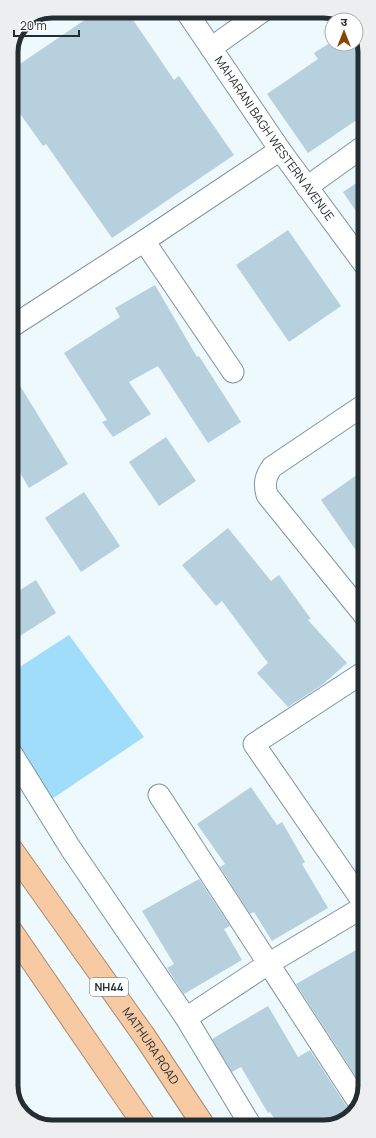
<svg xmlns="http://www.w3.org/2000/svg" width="376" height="1138" viewBox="0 0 376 1138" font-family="Manrope,'Noto Sans Devanagari',sans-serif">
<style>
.green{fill:#a0ddfa}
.building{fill:#b6d0dd}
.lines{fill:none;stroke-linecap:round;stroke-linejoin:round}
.minor-casing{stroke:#7c94a1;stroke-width:23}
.trunk-casing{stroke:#ac8a6d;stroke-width:24}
.minor{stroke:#fff;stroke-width:21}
.trunk{stroke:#f7caa4;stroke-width:22}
.labels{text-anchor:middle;stroke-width:4;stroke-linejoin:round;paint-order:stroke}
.shield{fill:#fff;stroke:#656c70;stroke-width:1}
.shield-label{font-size:11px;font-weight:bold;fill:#232d32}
.street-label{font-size:12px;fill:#232d32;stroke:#fff}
.rim{fill:none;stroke:#232d32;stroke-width:5}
</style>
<rect width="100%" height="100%" fill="#eef9fe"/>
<path class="green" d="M69,635L144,737L43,805L12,754V672Z"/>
<path class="building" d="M98,11H127L174,80L179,76L234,155L112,238L46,144L43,146L11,101V70Z
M328,44H355L364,56V115L308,153L267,94L318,59L314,53Z
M364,178V223L343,192Z
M288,230L341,306L289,342L236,265Z
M155,285L197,357L199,356L241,422L208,443L158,366L129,382L151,414L113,437L102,422L107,420L64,353L120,317L115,308Z
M11,371L68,464L29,488L12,459Z
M166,437L196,481L159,506L129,462Z
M364,470V562L321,500Z
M84,492L120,546L81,572L45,518Z
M228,528L271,581L279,575L311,619L308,620L347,663L322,685L288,707L257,673L268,663L222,601L216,606L182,565Z
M36,580L56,613L12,641V595Z
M251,787L277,825L282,822L305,862L302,864L328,908L272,941L254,912L250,914L220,867L225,864L197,824Z
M199,879L230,926L224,929L242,960L184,994L167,968L174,964L142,911Z
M365,945V1086L364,1089L296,984Z
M268,1006L298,1057L310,1050L349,1110L353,1113L334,1126H279L270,1112L268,1113L241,1067L232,1072L212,1039Z"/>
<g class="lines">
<g class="minor-casing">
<g id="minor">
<path id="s1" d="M186,11L280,150L364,264"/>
<path d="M211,48L263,11"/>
<path d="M307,187L364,146"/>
<path d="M144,241L233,372"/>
<path d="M11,327L144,241L280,150"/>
<path d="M364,405L272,467C265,477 264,484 267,495L364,615"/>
<path d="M364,672L254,744L365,905"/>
<path d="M12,754L71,849L186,1018L251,1126"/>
<path d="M159,795L359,1103"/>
<path d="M186,1018L268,964L365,906"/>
</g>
</g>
<g class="trunk-casing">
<g id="trunk">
<path id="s2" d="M12,850L145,1037L204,1126"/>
<path d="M12,932L145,1126"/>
</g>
</g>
<use href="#minor" class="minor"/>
<use href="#trunk" class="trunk"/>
</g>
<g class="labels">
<rect class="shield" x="90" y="978" width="38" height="18" rx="3"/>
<g class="shield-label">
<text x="109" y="991">NH44</text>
</g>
<g class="street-label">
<text dy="4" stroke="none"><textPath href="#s1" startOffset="155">MAHARANI BAGH WESTERN AVENUE</textPath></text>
<text dy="4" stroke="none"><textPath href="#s2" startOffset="240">MATHURA ROAD</textPath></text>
</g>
</g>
<path d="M0 0H376V1138H0ZM52 18H324A34 34 0 0 1 358 52V1086A34 34 0 0 1 324 1120H52A34 34 0 0 1 18 1086V52A34 34 0 0 1 52 18Z" fill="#edeeef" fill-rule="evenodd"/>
<path class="rim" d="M52 18H324A34 34 0 0 1 358 52V1086A34 34 0 0 1 324 1120H52A34 34 0 0 1 18 1086V52A34 34 0 0 1 52 18Z"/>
<g transform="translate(344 32)"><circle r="19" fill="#ffffff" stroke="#a7abad"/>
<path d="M0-3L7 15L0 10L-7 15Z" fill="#854904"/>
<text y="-6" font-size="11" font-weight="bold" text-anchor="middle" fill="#232d32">उ</text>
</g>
<path d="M14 30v6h65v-6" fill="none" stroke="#232d32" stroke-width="2"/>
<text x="20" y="30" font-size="12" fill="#232d32" stroke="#ffffff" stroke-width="3" paint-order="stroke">20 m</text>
</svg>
